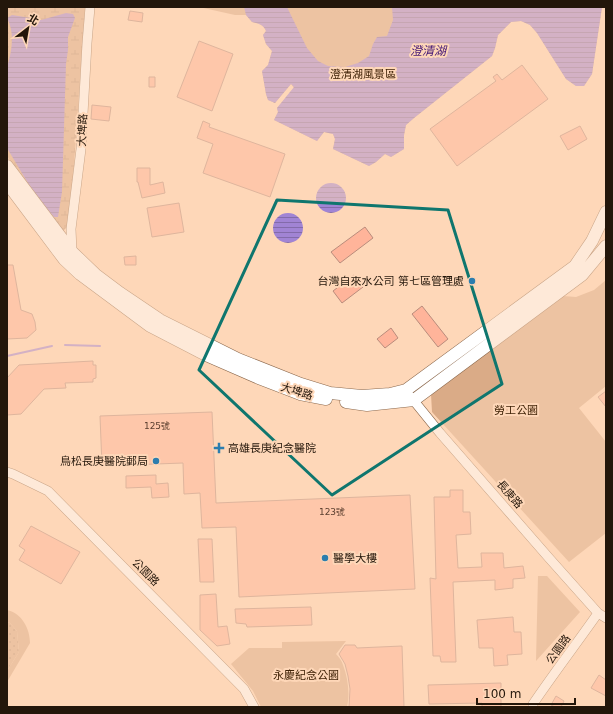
<svg xmlns="http://www.w3.org/2000/svg" width="613" height="714" viewBox="0 0 613 714" font-family="'DejaVu Sans','Noto Sans TC',sans-serif">
<style>
.grass{fill:url(#grass-dots)}
.wetland{fill:url(#wetland-marsh)}
.park{fill:#daab87}
.water{fill:url(#water-rules)}
.lines{fill:none;stroke-linecap:round;stroke-linejoin:round}
.stream{stroke:#a184d4;stroke-width:2}
.building{fill:#ffb49a;stroke:#b98c7c}
.minor-casing{stroke:#8c694d;stroke-width:10}
.major-casing{stroke:#8c694d;stroke-width:13}
.minor{stroke:#fff;stroke-width:9}
.major{stroke:#fff;stroke-width:12}
.marked{fill:none;stroke:#0f766e;stroke-width:3;stroke-linejoin:round}
.poi-dot{fill:#2c7dae;stroke:#fed7b8;stroke-width:1.5}
.labels{text-anchor:middle;stroke-width:4;stroke-linejoin:round;paint-order:stroke}
.number-label{font-size:9px;fill:#5a3e2e}
.park-label{font-size:11px;fill:#402307;stroke:#fed7b8}
.street-label{font-size:11px;fill:#23160a;stroke:#fed7b8}
.poi-label{font-size:11px;fill:#23160a;stroke:#fed7b8;text-anchor:end}
.water-label{font-size:12px;font-style:italic;fill:#431675;stroke:#fed7b8}
</style>
<defs>
<pattern id="grass-dots" width="8" height="8" patternUnits="userSpaceOnUse"><rect width="8" height="8" fill="#daab87"/><path d="M2 2h.1M6 6h.1" fill="none" stroke="#bb9273" stroke-width="1.8" stroke-linecap="round"/></pattern>
<pattern id="wetland-marsh" width="20" height="14" patternUnits="userSpaceOnUse"><rect width="20" height="14" fill="#daab87"/><path d="M1 5h8M5 5V1M11 12h8M15 12V8" fill="none" stroke="#bb9273"/></pattern>
<pattern id="water-rules" width="6" height="5" patternUnits="userSpaceOnUse"><rect width="6" height="5" fill="#a184d4"/><path d="M0 2.5h6" fill="none" stroke="#836baa"/></pattern>
</defs>
<rect width="100%" height="100%" fill="#fed7b8"/>
<path class="grass" d="M7,622L10,623L17,631L19,652L7,671Z"/>
<path class="wetland" d="M7,7H85L73,180L67,227L63,231L56,229L7,156Z"/>
<path class="park" d="M199,7H602L592,74L584,86H576L566,79L537,33L530,25L521,21L511,22L498,35L495,48L492,56L414,118L406,125L404,135V149L391,157L385,154L376,162L369,166L333,149L335,139L333,134L324,132L317,141L274,120L278,112L277,108L294,88L291,84L275,103L268,100L266,94L262,71L268,65L272,51L266,44L263,35L266,31C263,24 259,24 252,22L246,15H235Z
M606,280V386L579,408L606,442V533L569,562L432,412L431,394L563,296L576,297L594,290Z
M538,576H547L580,612L536,661Z
M7,610C22,613 30,629 30,643L7,682V671L19,652L17,631L10,623L7,622Z
M346,641L336,654C339,657 342,661 343,665C348,678 350,694 347,707H261L253,691L231,664L249,648H282V642Z"/>
<path class="water" d="M244,7H287L307,48L318,61L328,66L345,67L358,63L369,56L373,44L377,37L387,36L393,20L392,7H602L592,74L584,86H576L566,79L537,33L530,25L521,21L511,22L498,35L495,48L492,56L414,118L406,125L404,135V149L391,157L385,154L376,162L369,166L333,149L335,139L333,134L324,132L317,141L274,120L278,112L277,108L294,87L291,84L275,103L268,100L266,94L262,71L268,65L272,51L266,44L263,35L266,31C263,24 259,24 252,22L246,15Z
M66,13L73,14L75,18L68,37V50L66,64L62,192L58,217H54L40,201L29,185L7,148V67C12,51 15,33 7,18L12,15L31,18L41,20Z
M316 198a15 15 0 1 1 30 0a15 15 0 1 1-30 0Z
M273 228a15 15 0 1 1 30 0a15 15 0 1 1-30 0Z"/>
<g class="lines">
<path class="stream" d="M65,345L100,346
M7,356L52,346"/>
</g>
<path class="building" d="M130,11L143,13L142,22L128,20Z
M199,41L233,54L212,111L177,97Z
M522,65L548,99L457,166L430,129L496,81L493,77L497,74L502,80Z
M149,77H155V87H149Z
M92,105L111,107L109,121L91,119Z
M203,121L210,124L209,127L285,154L270,197L203,173L213,144L197,138Z
M580,126L587,139L568,150L560,136Z
M137,168H150V185L163,182L165,193L142,198L138,182H137Z
M179,203L184,232L152,237L147,208Z
M365,227L373,238L340,263L331,252Z
M136,256V265H125L124,257Z
M7,265H13L21,310L32,314L35,322L36,330L27,338L7,339Z
M354,275L363,287L342,303L333,291Z
M422,306L448,339L438,347L412,314Z
M391,328L398,338L385,348L377,339Z
M93,361V365H96V378L93,379V382L65,383L66,388L44,389L21,414L7,415V378L19,365Z
M606,391V407L598,397Z
M212,412L216,503L410,495L415,589L239,597L236,527L202,528L200,493L184,494L183,463L102,466L100,416Z
M156,475V484L168,483L169,497L152,498L151,487L126,488V476Z
M450,490H463V512H470L471,534L456,535L458,568L482,567L481,553H503L504,568L523,566L525,578L513,579V588L495,590V580L453,582L456,662H441L440,656H433L430,578L436,579L434,497H450Z
M31,526L80,552L61,584L19,560L25,550L19,546Z
M198,539H212L214,582H200Z
M216,594L218,627L227,626L230,644L217,646L200,630V595Z
M311,607L312,625L247,627L246,624L236,623L235,609Z
M513,617L514,632H521L522,654L507,655L508,665L494,666L493,648H479L477,620Z
M345,645H355L357,648L402,646L404,707H349L350,689L348,676L345,664L339,654Z
M599,675L606,680V696L591,688Z
M501,683V707H482V703L429,704L428,685Z
M556,696L564,701L561,707H555L551,705Z"/>
<g class="lines">
<g class="minor-casing">
<path id="minor" d="M72,252L71,229L81,149L87,43L90,7
M410,396L440,433L549,558L598,613L606,618
M7,472L13,474L48,491L244,689L254,707
M533,707V704C554,673 577,643 598,613"/>
</g>
<g class="major-casing">
<path id="major" d="M7,166L72,252L96,275L120,293L160,320L238,359L301,384L330,393L362,396L390,394L406,390L575,266L592,241L606,212
M7,183L64,259L80,274L150,326L206,355L261,379L300,394L326,399
M346,402L367,405L414,400L582,275L606,246"/>
</g>
<use href="#minor" class="minor"/>
<use href="#major" class="major"/>
</g>
<path d="M0 0H613V714H0ZM277,200L448,210L502,384L332,495L199,370Z" fill="#fed7b8" fill-opacity=".55" fill-rule="evenodd"/>
<path class="marked" d="M277,200L448,210L502,384L332,495L199,370Z"/>
<g class="poi-dot">
<circle cx="472" cy="281" r="4"/>
<path d="M217 442h4v4h4v4h-4v4h-4v-4h-4v-4h4z"/>
<circle cx="156" cy="461" r="4"/>
<circle cx="325" cy="558" r="4"/>
</g>
<g class="labels">
<g class="number-label">
<text x="157" y="429">125號</text>
<text x="332" y="515">123號</text>
</g>
<g class="park-label">
<text x="363" y="78">澄清湖風景區</text>
<text x="516" y="414">勞工公園</text>
<text x="306" y="679">永慶紀念公園</text>
</g>
<g class="street-label">
<text transform="translate(82 130) rotate(-87)" y="4">大埤路</text>
<text transform="translate(297 391) rotate(17)" y="4">大埤路</text>
<text transform="translate(510 494) rotate(49)" y="4">長庚路</text>
<text transform="translate(146 572) rotate(45)" y="4">公園路</text>
<text transform="translate(558 649) rotate(-54)" y="4">公園路</text>
</g>
<g class="poi-label">
<text x="464" y="285">台灣自來水公司 第七區管理處</text>
<text x="228" y="452" text-anchor="start">高雄長庚紀念醫院</text>
<text x="148" y="465">鳥松長庚醫院郵局</text>
<text x="333" y="562" text-anchor="start">醫學大樓</text>
</g>
<g class="water-label">
<text x="428" y="55">澄清湖</text>
</g>
</g>
<rect width="613" height="714" fill="none" stroke="#23160a" stroke-width="16"/>
<g transform="translate(28 28) rotate(31)" stroke="#fed7b8" stroke-width="3" paint-order="stroke">
<path d="M0-3L7 15L0 10L-7 15Z" fill="#23160a"/>
<text y="-6" font-size="11" font-weight="bold" text-anchor="middle" fill="#23160a">北</text>
</g>
<path d="M477 698v6h98v-6" fill="none" stroke="#23160a" stroke-width="2"/>
<text x="483" y="698" font-size="12" fill="#23160a" stroke="#fed7b8" stroke-width="3" paint-order="stroke">100 m</text>
</svg>
